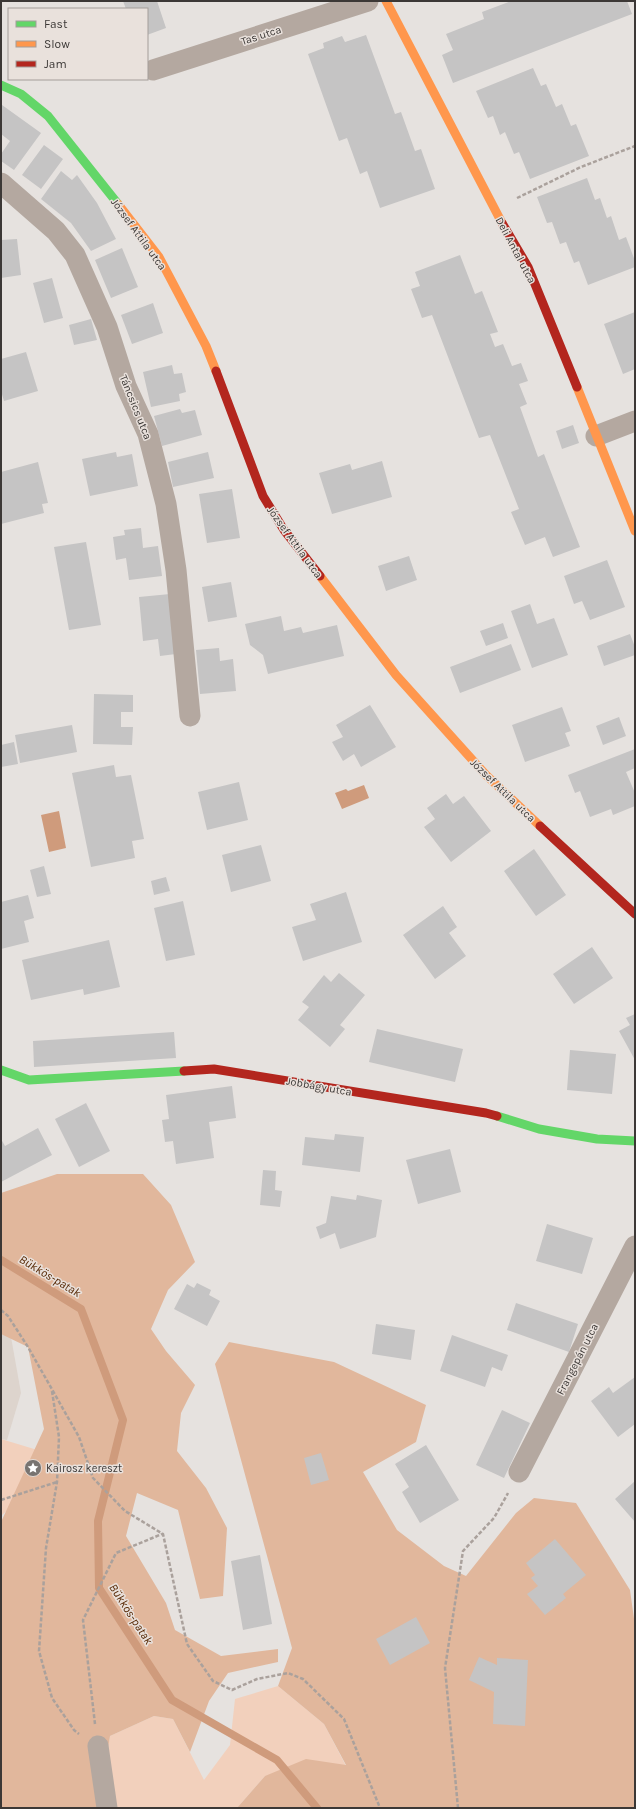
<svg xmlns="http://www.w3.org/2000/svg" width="636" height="1809" viewBox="0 0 636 1809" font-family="Karla,sans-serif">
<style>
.built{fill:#ddd4cd}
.green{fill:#f2d0bc}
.forest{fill:#e1b79c}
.water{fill:#cf9b7c}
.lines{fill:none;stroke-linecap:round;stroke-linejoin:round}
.stream{stroke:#cf9b7c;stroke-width:8}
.building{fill:#c5c4c4}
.path{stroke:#aaa19c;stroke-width:2.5;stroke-dasharray:4 2;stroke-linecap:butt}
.street{stroke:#b4a8a0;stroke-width:21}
.fast{stroke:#63d668;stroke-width:9}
.slow{stroke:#ff974d;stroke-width:9}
.jam{stroke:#b3261e;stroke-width:9}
.labels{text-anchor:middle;stroke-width:3;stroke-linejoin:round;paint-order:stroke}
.street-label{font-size:11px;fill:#3c3836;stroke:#e9e1dc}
.poi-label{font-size:11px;fill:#3c3836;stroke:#e9e1dc;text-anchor:start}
.water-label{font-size:12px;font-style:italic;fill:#552602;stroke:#e9e1dc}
</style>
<rect width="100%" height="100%" fill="#e6e2df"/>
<path class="built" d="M1,1334L11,1337L21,1393L7,1440L1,1439Z"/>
<path class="green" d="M1,1439L64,1458L1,1516Z
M278,1686L324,1724L346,1766L265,1776L237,1808H110L105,1768L110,1736L154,1716L173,1719L204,1780L230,1745L235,1699Z"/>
<path class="forest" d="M57,1174H143L171,1205L195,1262L168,1290L151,1329L166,1351L195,1385L181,1413L177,1451L206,1488L227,1528L223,1596L200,1599L178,1510L137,1493L126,1536L166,1603L175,1630L221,1656L278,1649V1662L228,1673L209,1701L190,1752L173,1719L154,1716L110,1736L105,1768L104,1808H1V1522L44,1429L28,1347L1,1334V1193Z
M229,1342L334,1362L426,1405L416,1442L363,1472L397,1530L444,1566L466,1576L516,1513L534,1498L576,1503L630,1590L635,1626V1808H237L265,1776L306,1759L346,1765L324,1724L278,1686L292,1648L215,1364Z"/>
<path class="water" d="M364,785L369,798L342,809L335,793L346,789L348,791Z
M59,811L66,848L49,852L41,815Z"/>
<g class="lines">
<path class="stream" d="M1,1260L81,1309L123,1420L98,1521L99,1588L172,1700L277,1760L317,1808"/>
</g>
<path class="building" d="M123,1H157L166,28L147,35V9H126Z
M511,1H627L632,14L453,83L442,55L453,50L446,34L484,19L482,12Z
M366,35L395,114L401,112L415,151L421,149L435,189L380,208L367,171L360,174L347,138L339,141L308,54L324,48L323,43L342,36L345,42Z
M533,68L541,86L546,84L556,107L562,104L571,126L576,124L589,156L530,179L519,152L514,154L505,132L500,135L493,116L488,118L476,91Z
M2,105L41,133L14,170L1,161V154L10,141L1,134Z
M44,145L63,159L41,189L22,175Z
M61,171L72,180L77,175L97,203L116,239L91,251L71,223L41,199Z
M587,178L595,200L600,198L607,218L611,216L619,240L626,237L635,261V267L588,285L579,261L574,263L566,242L560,244L552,222L547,223L537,197Z
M17,239L21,275L1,278V240Z
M122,248L138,287L111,298L95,260Z
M460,255L475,294L482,291L498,332L490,334L495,347L503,344L512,366L521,363L528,381L519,384L527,404L520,407L538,457L544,454L580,547L553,557L545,537L525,545L511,512L519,509L490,435L479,438L432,315L422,318L411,289L420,286L415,272Z
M52,278L63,318L44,323L33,283Z
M153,303L163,333L132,344L121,315Z
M635,312V369L623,374L604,324Z
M91,319L97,340L74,345L69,325Z
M26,352L38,391L4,401L1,391V359Z
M172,365L174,374L182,373L186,392L179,394L180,401L151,407L143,372Z
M180,409L182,413L195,410L202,435L162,446L154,416Z
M573,425L579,443L562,449L556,431Z
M116,452L117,457L132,454L138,486L90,496L82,459Z
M208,452L214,478L173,487L168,462Z
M382,461L392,497L332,514L319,473L350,464L352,470Z
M38,462L48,503L42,504L44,513L1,524V472Z
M232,489L240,538L207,543L199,494Z
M141,528L143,548L158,546L162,576L129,580L126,558L116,560L113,537L125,535L124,530Z
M86,542L101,625L69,630L54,547Z
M409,556L417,580L386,591L378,566Z
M607,560L625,607L590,620L582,601L574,604L564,576Z
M231,582L237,617L208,622L202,587Z
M170,594L176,654L160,656L158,639L143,641L139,597Z
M530,604L537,624L554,618L568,655L532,668L511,611Z
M281,616L284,631L301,627L303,633L337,625L344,656L268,674L263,655L250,645L245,624Z
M503,623L508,638L486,646L480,631Z
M630,634L635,647V655L604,666L597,646Z
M511,644L521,670L460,693L450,667Z
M219,648L220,661L233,659L236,691L200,694L196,650Z
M94,694L133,695V712H121V727H133L132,745L93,744Z
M370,705L396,747L361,767L354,754L343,761L332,742L343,737L336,725Z
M562,707L571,731L565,733L570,746L525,762L512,725Z
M619,717L626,736L603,745L596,726Z
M72,725L77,752L20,763L15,735Z
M14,742L18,764L1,767V745Z
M635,749V768L626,772L635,793V806L613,815L611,809L590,817L580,791L575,793L568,775Z
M114,765L116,777L131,775L144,839L132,841L135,858L91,867L72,773Z
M239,782L248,820L207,830L198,792Z
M446,794L453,804L464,796L491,831L451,862L424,827L435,819L427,808Z
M261,845L271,881L231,892L222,855Z
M534,849L566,895L536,916L504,871Z
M44,866L51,894L37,897L30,870Z
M166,877L170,891L154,895L151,881Z
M346,892L362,942L303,961L292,927L316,920L310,904Z
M28,895L34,918L24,921L29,942L1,949V902Z
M183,901L195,955L166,961L154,908Z
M443,906L457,927L449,933L466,956L435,979L403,935Z
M109,940L120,987L84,995L83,989L31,1000L22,960Z
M592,947L613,978L574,1004L553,974Z
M339,973L365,995L340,1025L345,1029L330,1047L298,1020L309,1007L302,1002L324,975L331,982Z
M635,1014V1060L619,1031L630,1025L626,1018Z
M377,1029L463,1049L455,1082L369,1062Z
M174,1032L176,1058L34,1067L33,1041Z
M570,1050L616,1054L612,1094L567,1090Z
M232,1086L236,1118L209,1122L214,1158L176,1164L173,1141L165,1142L162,1120L169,1119L166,1095Z
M86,1103L110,1151L79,1167L55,1119Z
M38,1128L52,1155L1,1182V1139L5,1146Z
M335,1134L364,1137L360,1172L302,1165L305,1137L334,1140Z
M450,1149L461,1192L418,1204L406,1160Z
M263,1170L276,1171L275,1190L282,1191L280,1207L260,1205Z
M357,1195L382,1200L376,1237L340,1249L335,1233L320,1239L316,1227L326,1223L331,1196L356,1200Z
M547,1224L593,1238L582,1274L536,1261Z
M197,1283L211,1290L209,1295L220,1301L207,1326L174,1309L187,1284L194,1288Z
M516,1303L578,1324L569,1352L507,1330Z
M376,1324L415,1330L411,1360L372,1354Z
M452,1335L508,1355L502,1371L492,1367L485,1387L440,1371Z
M635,1377V1424L618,1437L591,1401L609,1387L613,1393Z
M502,1410L530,1423L504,1478L476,1465Z
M426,1445L459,1500L420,1523L402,1492L409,1487L395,1464Z
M321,1453L329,1480L311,1485L304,1458Z
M635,1481V1522L615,1499Z
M555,1539L586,1575L563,1594L566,1598L545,1615L527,1594L538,1586L531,1578L535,1575L526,1563Z
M260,1555L272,1624L243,1630L231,1561Z
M416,1617L430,1643L390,1665L376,1639Z
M479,1657L497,1665V1658L528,1660L525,1726L493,1724L494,1692L469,1680Z"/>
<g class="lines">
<path class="path" d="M517,198L581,167L635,146
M1,1310L8,1316L28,1347L79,1437L93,1478L125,1511L163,1534L187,1644L213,1681L232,1690L257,1679L288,1673L303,1679L344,1719L380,1808
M52,1391L59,1437L57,1482L46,1548L39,1651L52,1698L74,1730L79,1734
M1,1500L57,1482
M95,1724L83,1620L116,1553L162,1534
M458,1808L445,1668L463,1551L494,1518L508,1493"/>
<path class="street" d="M153,70L368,1
M1,183L56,231L75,255L107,327L126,386L148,434L166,504L176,570L190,716
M596,436L635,421
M519,1472L635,1246
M98,1746L107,1808"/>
<path class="fast" d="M1,85L21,94L48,116L118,204
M1,1070L29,1080L184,1071
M497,1116L539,1129L597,1139L635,1141"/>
<path class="slow" d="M386,1L502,223
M118,204L159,257L206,346L216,371
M577,387L635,531
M320,576L396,675L486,775L540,826"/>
<path class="jam" d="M502,223L528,267L577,387
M216,371L263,496L284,530L320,576
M540,826L635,914
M184,1071L214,1069L486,1113L497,1116"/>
</g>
<defs>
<g id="sight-disc" transform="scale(0.9)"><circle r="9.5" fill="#787471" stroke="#e9e1dc"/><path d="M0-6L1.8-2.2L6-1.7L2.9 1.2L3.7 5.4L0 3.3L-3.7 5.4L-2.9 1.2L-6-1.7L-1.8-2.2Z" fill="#fff"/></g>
</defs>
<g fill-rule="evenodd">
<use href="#sight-disc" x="33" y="1468"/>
</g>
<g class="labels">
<g class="street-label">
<text transform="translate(261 35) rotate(-18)" y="4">Tas utca</text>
<text transform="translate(139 234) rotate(54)" y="4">József Attila utca</text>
<text transform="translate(516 250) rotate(62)" y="4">Deli Antal utca</text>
<text transform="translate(136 407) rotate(68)" y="4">Táncsics utca</text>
<text transform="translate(295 542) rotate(54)" y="4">József Attila utca</text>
<text transform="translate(503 790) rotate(44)" y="4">József Attila utca</text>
<text transform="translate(319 1086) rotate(10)" y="4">Jobbágy utca</text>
<text transform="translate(577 1359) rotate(-63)" y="4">Frangepán utca</text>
</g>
<g class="poi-label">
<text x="46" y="1472">Kairosz kereszt</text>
</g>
<g class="water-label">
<text transform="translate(50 1276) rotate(31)" y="4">Bükkös-patak</text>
<text transform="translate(131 1614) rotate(57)" y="4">Bükkös-patak</text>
</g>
</g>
<rect width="636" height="1809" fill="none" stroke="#3c3836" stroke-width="4"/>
<rect x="8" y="8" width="140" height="72" fill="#e9e1dc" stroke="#a49d9a"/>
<rect x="16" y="21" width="20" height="6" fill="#63d668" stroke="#a49d9a"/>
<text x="44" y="28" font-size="12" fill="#3c3836">Fast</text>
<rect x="16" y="41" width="20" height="6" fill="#ff974d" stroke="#a49d9a"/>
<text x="44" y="48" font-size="12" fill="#3c3836">Slow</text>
<rect x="16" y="61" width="20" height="6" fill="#b3261e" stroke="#a49d9a"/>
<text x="44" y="68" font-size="12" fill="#3c3836">Jam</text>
</svg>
